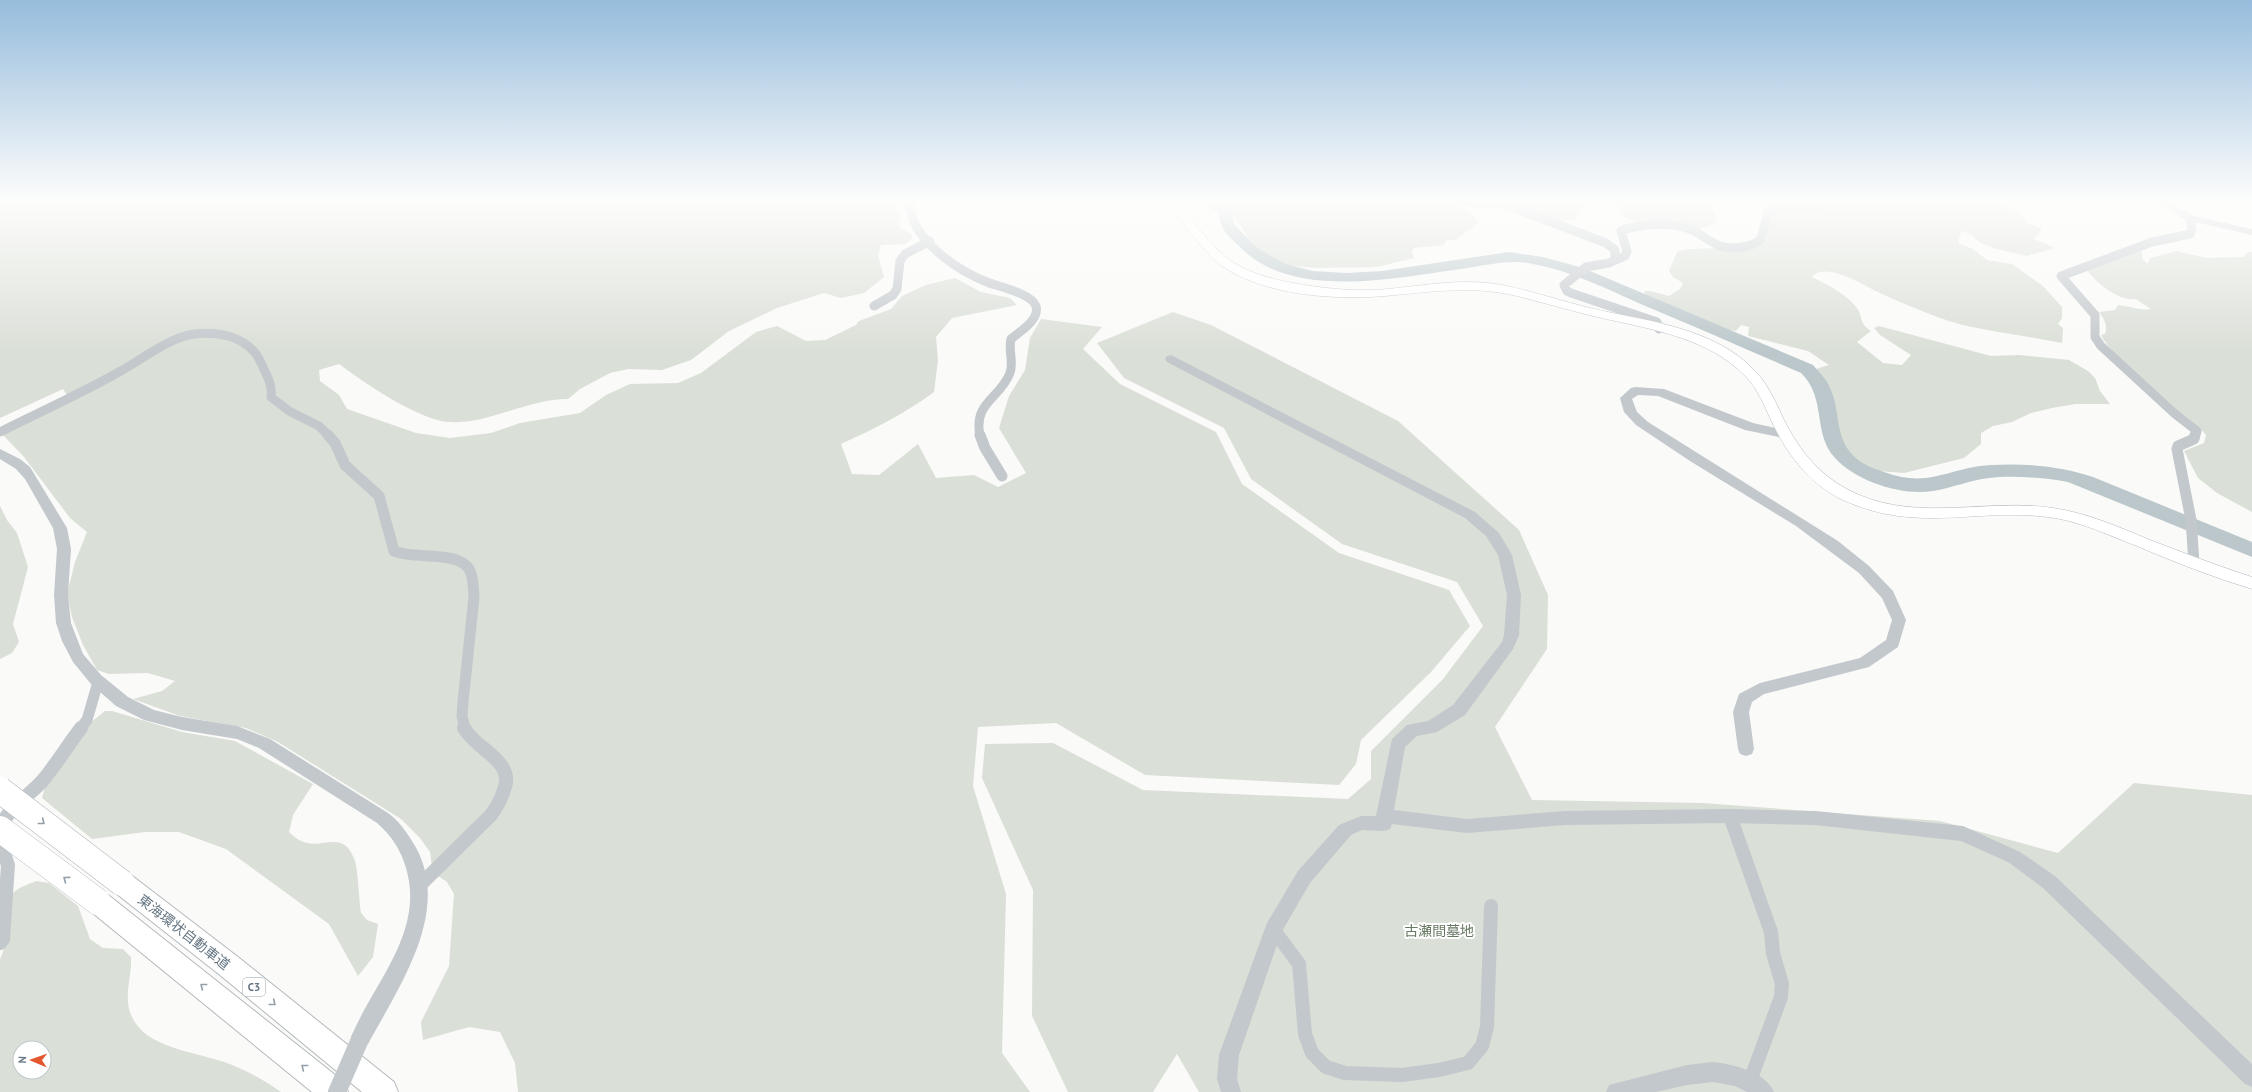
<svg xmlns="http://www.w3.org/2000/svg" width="2252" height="1092" viewBox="0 0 2252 1092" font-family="'PT Sans','Noto Sans JP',sans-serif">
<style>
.green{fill:#dadfd7;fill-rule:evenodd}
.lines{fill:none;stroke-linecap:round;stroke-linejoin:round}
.river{fill:#bbc7cb;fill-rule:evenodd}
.secondary-casing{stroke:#b3babf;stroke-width:1}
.motorway-casing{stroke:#b4b9bd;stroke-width:2}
.minor-far2{stroke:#c3c8cc;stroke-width:9}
.minor-far1{stroke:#c3c8cc;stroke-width:11}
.minor{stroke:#c3c8cc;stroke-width:14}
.tertiary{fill:#c3c8cc;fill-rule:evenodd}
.secondary{fill:#fff;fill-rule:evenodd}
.motorway{fill:#fff;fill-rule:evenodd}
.motorway-bridge-casing{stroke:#b4b9bd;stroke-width:27;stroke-linecap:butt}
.tertiary-bridge{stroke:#c3c8cc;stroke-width:18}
.motorway-bridge{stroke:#fff;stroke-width:26}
.oneway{stroke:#939fa8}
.labels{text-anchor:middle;stroke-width:4;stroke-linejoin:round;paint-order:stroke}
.shield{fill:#fff;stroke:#939fa8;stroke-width:1}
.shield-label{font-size:11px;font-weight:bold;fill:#657683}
.near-park-label{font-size:14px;fill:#687a64;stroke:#fff}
.near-street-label{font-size:14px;fill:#657683;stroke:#fff}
</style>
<rect width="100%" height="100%" fill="#fafaf8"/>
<path class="green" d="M0,199H896L894,208L901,214L899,227L911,234L913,238L905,244L881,245L878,255L884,277L864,293L841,298L824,293L777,308L729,331L691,360L662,370L628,369L610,373L580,389L568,399C540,399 513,411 485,418C471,422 451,424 437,420C404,410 366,384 339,364L319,370L320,381L339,395L347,409L416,433L450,438L491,433L520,423L580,413L606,395L630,384L678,383L701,373L756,332L777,326L806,341L825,340L856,325L859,321L891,309L902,296L926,285L955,278L981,292L1010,298L1017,305L952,318L936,337L938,360L934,392C904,414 874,429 841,444L852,474L879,475L918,444L936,478L974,475L998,487L1026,473L999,428L1009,396L1025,370L1030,338L1041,319L1102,327L1083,349L1120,384L1216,432L1242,484L1339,553L1449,590L1470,626L1431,672L1361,740L1356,764L1339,785L1145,775L1056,723L978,727L973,786L1006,894L1002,1053L1030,1092H518L515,1063L500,1032L469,1027L423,1040L421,1022L449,966L454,894L447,882L435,874L432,867L430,852L420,838L401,819L278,742L246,728L180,716L133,699L162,691L175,681L148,673L109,674L97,670L83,645L72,617L67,594L75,562L87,532L70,518L24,457L2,434L71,401L63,389L0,418Z
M1223,199H1401C1427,204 1435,193 1462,208C1470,212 1474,214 1478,222C1472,230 1463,232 1456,240H1447L1443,245L1414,248L1412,252L1414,258L1377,267L1315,268L1288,265L1254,247Z
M1502,199H1583L1586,205L1574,220L1554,221Z
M1618,199H1713C1710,208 1718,214 1716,223L1696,230L1639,224L1620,214Z
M1782,199H1822L1819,205H1784Z
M1827,199H1993L2022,216L2027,223L2042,229L2034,239L2055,248L2027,256L1993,248L1979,242L1971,234L1961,231L1958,243L1973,249L1987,260L2012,264L2019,269L2043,286L2062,307V318L2058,324L2063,328L2062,343C2032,337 2002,333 1972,327C1943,321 1912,307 1884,295C1867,288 1827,260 1812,277C1827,285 1846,293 1857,308C1864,319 1858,322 1871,331L1857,342L1883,363L1902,365L1911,355L1880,335L1874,328L1879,326L1991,356L2019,355L2069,360L2088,371L2095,378L2100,391L2110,404H2075L2052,408L2031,413L2012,422L1993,426L1981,433V444L1964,458L1904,473L1878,471L1860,463L1850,453L1843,450L1833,430L1827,388L1816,369L1829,365L1808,351L1748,336L1749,327L1741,325L1736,331L1723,329L1646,297L1644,291H1650L1669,296L1680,289L1683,283L1673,277L1669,271L1677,252C1695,244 1758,254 1765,241C1769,233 1767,221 1767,213L1816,210Z
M2141,249L2143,260L2148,264L2150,258L2177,251L2206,258L2243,257L2248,252H2252V512L2217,493L2198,478L2184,451L2204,443L2206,435C2197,423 2186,419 2175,410C2157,395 2110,354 2101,335L2105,334C2108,325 2104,319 2099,312L2115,310L2118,305C2128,306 2143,311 2151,309L2136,299C2120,302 2096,283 2087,270Z
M1173,312L1211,325L1398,421L1519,530L1548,595L1547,649L1495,727L1532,800L1703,803L1940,821L2058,853L2134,783L2252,795V1092H1199L1177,1054L1153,1092H1068L1032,1016L1033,890L982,778L985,744L1053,743L1143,790L1348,799L1371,779V751L1443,679L1483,626L1457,582L1342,544L1251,479L1224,428L1124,378L1097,343Z
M0,506L7,520L17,533L28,567L13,624L19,642L12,653L0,659Z
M105,711H112L182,732L235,741L313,784L293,815L289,832C292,835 297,839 301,841C323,851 343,827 355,861C358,871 359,900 361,913L367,920L378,924L373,957L358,976L329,924L226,849L179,832H145L92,839L42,798L45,787L91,722Z
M36,881L49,883L78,906L90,939L103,948L123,949L131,957C132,975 125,992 129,1009C139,1048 193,1051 224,1062C242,1068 265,1080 281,1092H0V959C10,941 5,903 14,892C20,887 29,884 36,881ZM20,1048H44V1072H20Z"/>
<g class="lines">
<path class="river" d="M1200,199H1216L1231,209L1234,224L1257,248L1286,264L1313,271L1347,273L1382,271L1509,252L1543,257L1583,268L1813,365C1820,373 1827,380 1831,390C1841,414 1834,440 1857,459C1864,465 1875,469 1884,472C1930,489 1949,467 1991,465C2025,463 2061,466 2093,477L2252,542V557L2068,482C2046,478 2012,475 1989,478C1970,480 1952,488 1933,491C1902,496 1857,482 1835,458C1812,433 1827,398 1801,373C1748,350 1696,327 1643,305C1607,289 1571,271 1533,264C1509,259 1490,265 1467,268C1400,277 1293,302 1240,247C1229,236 1220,230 1219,214Z"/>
<g class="secondary-casing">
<path id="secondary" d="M1160,199H1171L1177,204C1195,222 1210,246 1231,261C1249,273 1271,279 1293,283C1321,288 1348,291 1376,290C1418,287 1461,277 1502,285C1532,291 1561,301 1590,308C1645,321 1715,327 1756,372C1768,385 1776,402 1783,418C1800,452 1821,478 1857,494C1920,522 1988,498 2053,508C2087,513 2119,527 2150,540C2184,553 2218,566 2252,577V589C2213,577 2174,562 2137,546C2110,536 2084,523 2055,518C1980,506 1919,535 1843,500C1808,483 1787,454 1771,420C1764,405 1758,389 1746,377C1707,335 1642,328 1589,315C1565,309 1541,302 1517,296C1476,286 1437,291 1395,295C1343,301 1267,297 1222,266C1206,254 1194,236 1181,221C1174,213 1166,206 1160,199Z"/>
</g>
<g class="motorway-casing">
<path id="motorway" d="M122,872L131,875L238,957L394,1082L398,1092H362L220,975L113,891L109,883L113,875Z
M98,890L107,894L344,1082L348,1092H312L89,910L85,902L89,894Z"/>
</g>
<path class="minor-far2" d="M908,199C910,208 911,217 916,226C929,250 961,272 987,282C999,287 1031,293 1036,306C1040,320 1019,332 1011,339C1008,350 1014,362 1010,373C1000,399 973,402 980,436
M1450,199L1465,202L1504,204L1606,243L1615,250V260
M2190,218L2192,229L2190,234L2152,242L2061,276L2095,315V337L2101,346L2175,414L2197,431L2195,436
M874,306L893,295L897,289L900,261L905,254L930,241
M1659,329L1657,322L1571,293L1567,291L1564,285L1586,267L1609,263L1625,256L1627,251L1621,231L1625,229C1644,225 1663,222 1683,227C1708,233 1711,252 1742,247C1749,246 1756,244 1761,239L1769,209L1815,208L1822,205L1824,199
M0,432C40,412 80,394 119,372C141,360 170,337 194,334C220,331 250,337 261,363C266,374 273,385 271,397L289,411L319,426L329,436"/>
<path class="minor-far1" d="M328,435L335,443L345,465L379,496L394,551C414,560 457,550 469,569C474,577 473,588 474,597L463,702L462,716L465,729
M980,435L985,448L1002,476
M2194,563L2191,520L2177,449L2178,446L2194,439L2195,435
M80,729L87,720L98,682"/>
<path class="minor" d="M1730,816L1771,932L1773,953L1782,984L1781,997L1750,1081
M0,831C4,810 31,795 44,779C57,763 68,745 81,728
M0,842L8,865L3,939L0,943
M419,886L491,815C497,807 501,799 504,790C516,761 476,750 464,728
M1273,929L1299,964L1305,1034L1312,1053L1326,1067L1345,1073L1402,1075L1439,1070L1468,1063L1482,1046L1487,1027L1491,906"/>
<path class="tertiary" d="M2154,199H2166L2194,216L2252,229V235L2186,220Z
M1171,355L1475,512L1499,533L1512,555L1521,595L1519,635L1513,649L1465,715L1437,732L1417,736L1405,747L1394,810L1467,819L1565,811L1730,809L1815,811L1963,826L2020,852L2055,876L2252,1064V1087L2245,1084L2043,888L2008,862L1961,841L1815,825L1730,823L1565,825L1467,833L1392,824L1390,829L1384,831L1362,830L1351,835L1310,883L1281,933L1239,1055L1237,1079L1241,1092H1221L1217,1079L1219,1055L1267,923L1298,871L1339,825L1361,816H1376L1392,739L1407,725L1428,721L1453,705L1502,642L1504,635L1507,595L1498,555L1486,536L1465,518L1167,362L1165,359L1167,356Z
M1635,387L1664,389L1753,423L1789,431L1790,434L1784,438L1745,430L1658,396L1638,395L1632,399L1637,412L1648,422L1838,541L1869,566L1893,591L1906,620L1898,647L1869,667L1764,694L1752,702L1749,712L1754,749L1752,754L1746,756L1740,754L1738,749L1733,712L1739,694L1760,683L1860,658L1886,640L1892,620L1882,598L1859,573L1796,526L1690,461L1636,425L1624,412L1620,398L1631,388Z
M0,449L20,459L30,467L67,528L71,549L68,595L71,623L83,654L101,675L128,697L154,710L182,717L237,726L270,739L388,813C399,821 405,830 412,841C455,907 400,985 368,1044L361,1047L354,1044L351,1037C374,982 425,932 406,868C401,850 391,835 377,823L259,748L237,739L182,730L144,720L116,706L91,684L73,662L62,641L56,623L54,595L57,549L53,528L25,479L16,469L0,459Z
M1713,1062C1732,1064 1766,1072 1774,1092H1747L1735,1086L1713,1082L1687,1085L1656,1092H1606L1609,1085L1687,1065Z"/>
<use href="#secondary" class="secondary"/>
<use href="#motorway" class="motorway"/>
<g class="motorway-bridge-casing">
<path id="motorway-bridge" d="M0,790L122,883
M0,829L98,902"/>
</g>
<path class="tertiary-bridge" d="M337,1092L361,1037"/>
<use href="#motorway-bridge" class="motorway-bridge"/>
</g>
<defs><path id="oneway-chevron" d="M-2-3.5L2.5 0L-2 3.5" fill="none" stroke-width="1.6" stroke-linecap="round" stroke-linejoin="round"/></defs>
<g class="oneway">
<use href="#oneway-chevron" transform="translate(42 822) rotate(38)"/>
<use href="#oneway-chevron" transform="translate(66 879) rotate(-143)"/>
<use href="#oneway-chevron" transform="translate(203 986) rotate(-142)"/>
<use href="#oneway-chevron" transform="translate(273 1003) rotate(39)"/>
<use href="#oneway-chevron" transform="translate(304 1067) rotate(-141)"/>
</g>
<linearGradient id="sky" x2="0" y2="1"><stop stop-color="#96bcdc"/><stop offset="0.57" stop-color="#fdfdfc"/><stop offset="1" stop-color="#fdfdfc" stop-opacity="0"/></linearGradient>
<rect width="2252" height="352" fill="url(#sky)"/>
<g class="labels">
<rect class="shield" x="243" y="978" width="22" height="18" rx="3"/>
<g class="shield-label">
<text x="254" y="991">C3</text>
</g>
<g class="near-park-label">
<text x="1439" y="936">古瀬間墓地</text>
</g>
<g class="near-street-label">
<text transform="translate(184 932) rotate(38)" y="5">東海環状自動車道</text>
</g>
</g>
<g transform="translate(32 1060) rotate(272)"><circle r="19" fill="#ffffff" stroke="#c1c8cd"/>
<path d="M0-3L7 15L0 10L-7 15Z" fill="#e4572e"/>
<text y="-6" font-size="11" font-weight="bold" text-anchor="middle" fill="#657683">N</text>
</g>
</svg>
